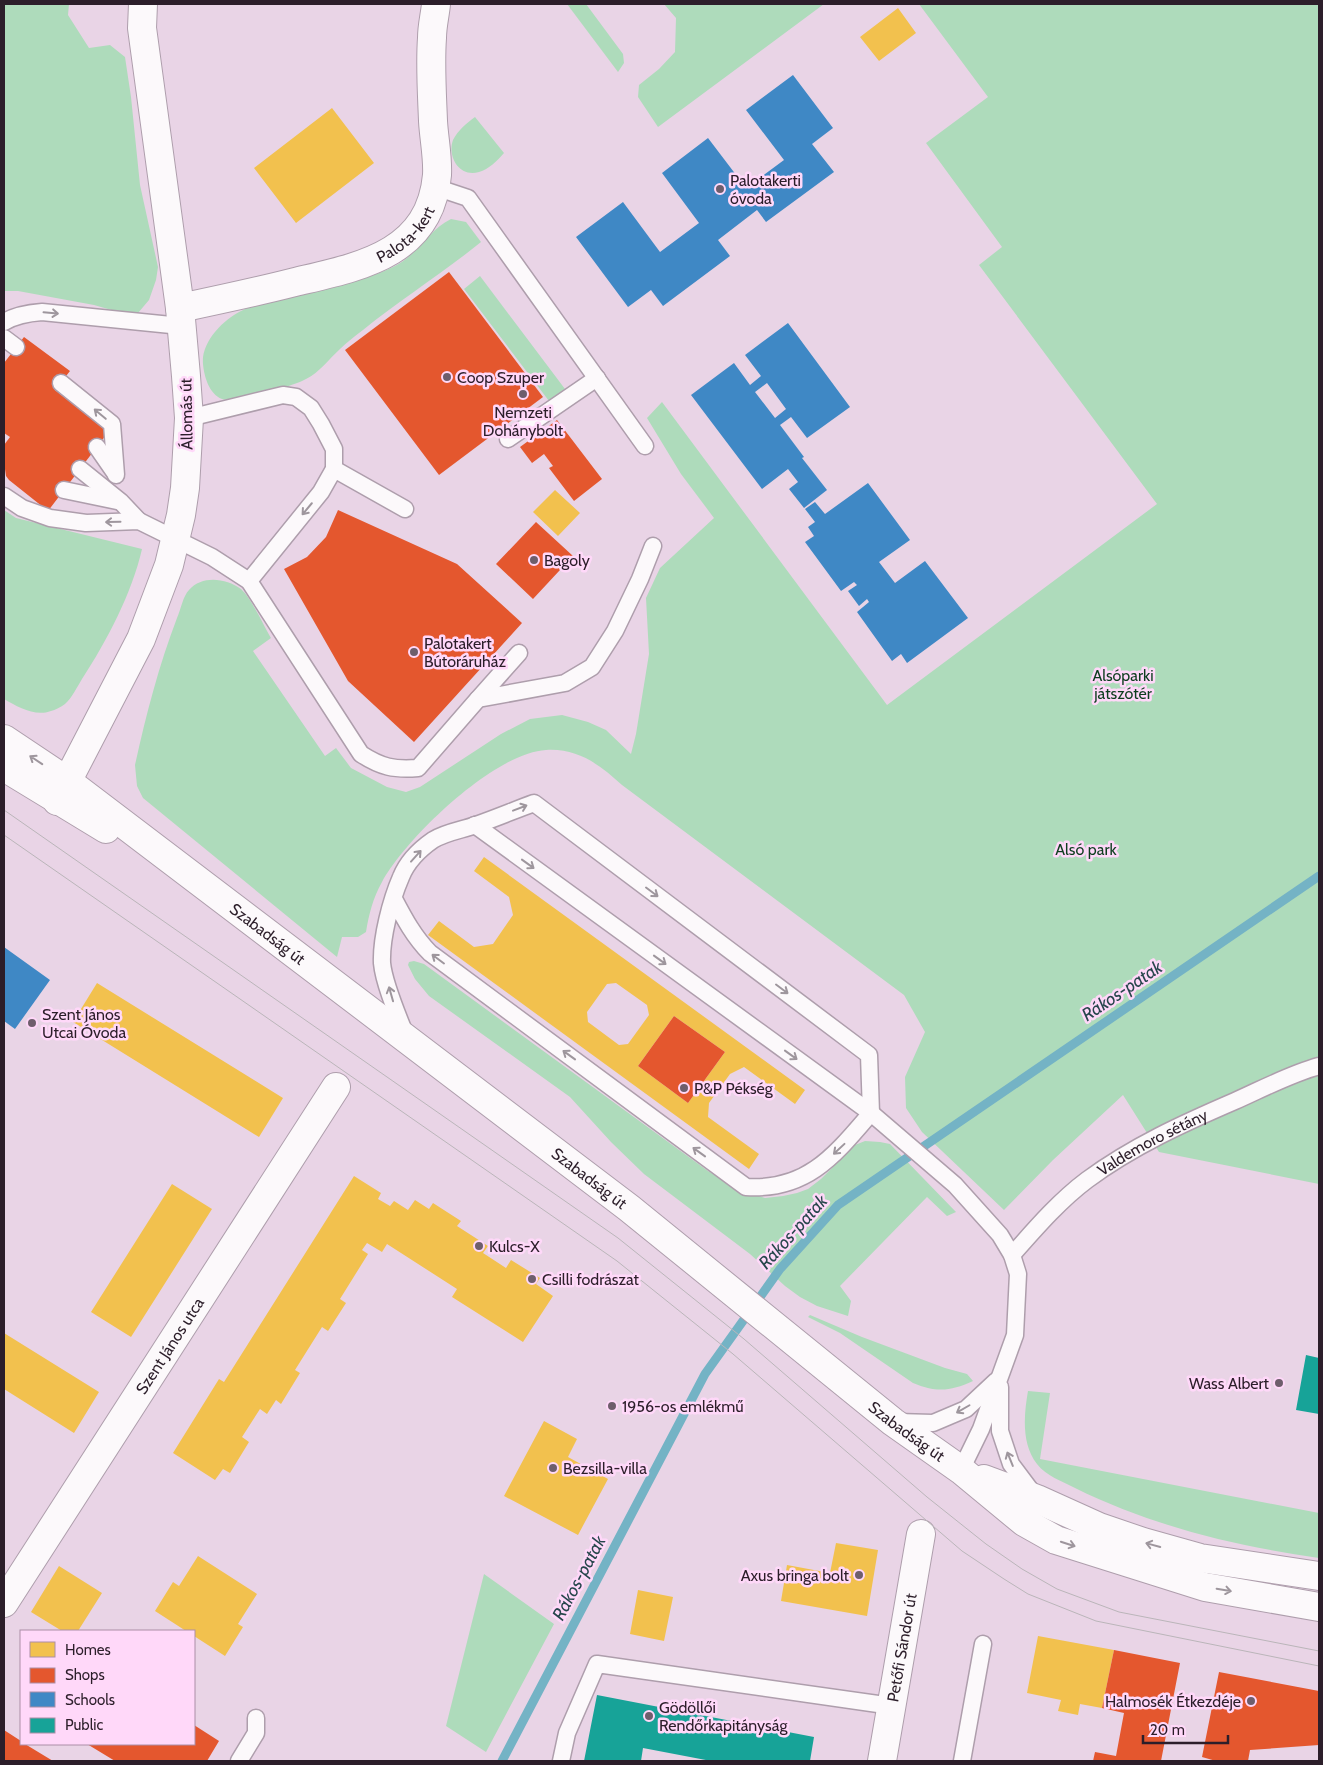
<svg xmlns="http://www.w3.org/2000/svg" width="1323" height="1765" viewBox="0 0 1323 1765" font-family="Cabin,sans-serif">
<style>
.green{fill:#aedbbb}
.homes{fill:#f2c14e;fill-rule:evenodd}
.shops{fill:#e4572e}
.schools{fill:#3f88c5;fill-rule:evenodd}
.public{fill:#17a398}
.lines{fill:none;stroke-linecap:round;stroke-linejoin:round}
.stream{stroke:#74b3c5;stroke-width:9}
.service-casing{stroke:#ae9eac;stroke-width:19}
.minor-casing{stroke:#ae9eac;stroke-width:30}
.secondary-casing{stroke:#ae9eac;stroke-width:30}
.primary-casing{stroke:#ae9eac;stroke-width:30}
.service{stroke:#fcf9fb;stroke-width:16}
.minor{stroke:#fcf9fb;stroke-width:28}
.secondary{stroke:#fcf9fb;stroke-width:28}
.primary{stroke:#fcf9fb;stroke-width:28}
.tram{stroke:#bab5b9;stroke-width:1}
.oneway{stroke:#9e969d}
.poi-dot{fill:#6e5e6c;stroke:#ffd8f9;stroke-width:2}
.labels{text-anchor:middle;stroke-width:5;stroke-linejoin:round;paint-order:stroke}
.poi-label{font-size:16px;fill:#2c1e2a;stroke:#ffd8f9;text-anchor:start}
.street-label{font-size:16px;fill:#2c1e2a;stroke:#ffd8f9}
.park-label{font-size:16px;fill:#0d3e1e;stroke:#ffd8f9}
.water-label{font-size:18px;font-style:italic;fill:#27464c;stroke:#ffd8f9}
</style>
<rect width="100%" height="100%" fill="#e9d4e6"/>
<path class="green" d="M4,4H69L68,15L89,48L110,45L125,57L131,97L140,185L158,267L156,280L149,300L138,313H122L94,305L18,291H4Z
M567,4H586L623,54L624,63L618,72Z
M664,4H824L658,127L638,97L639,85L659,69L675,52L676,18Z
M919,4H1319V1184L1159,1152L1123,1095L1053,1160L1004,1210L922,1132L906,1108L905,1077L925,1032L904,995L622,785C600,765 578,748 546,750C494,753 406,838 382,882C373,898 369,914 366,932L358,937H342L337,957L143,798L137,786L135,765C146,715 159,665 177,618C181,609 183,596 189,590C202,575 226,578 241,589C252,599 263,625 271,638L253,651L325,756L336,748L351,768L387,787L406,792L420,787L501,734L530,719L562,715L588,722L606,730L631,754L636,734L649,654L646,598L660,568L714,518L681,474L647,418L662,402L887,705L1157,504L979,265L1002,247L926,143L988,97Z
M475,117L504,153C497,161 489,169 479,172C459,178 447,156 453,140C458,130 467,123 475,117Z
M451,219L466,222L481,242C443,273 401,299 363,330C355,336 347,342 340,349C328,360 320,372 306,379C294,386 234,403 222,399C209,394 204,376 203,364C201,342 223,320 241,311C258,302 277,301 296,296C327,289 364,281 393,267C417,256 428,230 451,219Z
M480,276L565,389L549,401L464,289Z
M4,510L16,518L142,549C132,593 107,641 82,679C77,687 72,698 65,704C61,707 55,710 51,711C35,717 18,707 4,699Z
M414,961L424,964L708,1171L739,1189L765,1198L783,1196L797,1193L808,1189L821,1179L855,1145L865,1141L880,1142L890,1144L956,1212L947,1216L927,1197L840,1286L851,1301L848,1316L817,1306L800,1297L785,1286L750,1254L644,1174L611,1142L570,1097L429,996L415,979L408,965L409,962Z
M810,1315L862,1337L945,1368L967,1374L973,1381C951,1391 937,1393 913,1383L840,1333L808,1317Z
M1028,1391L1050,1393L1040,1459L1319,1513V1558C1235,1546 1152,1526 1075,1488C1062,1481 1046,1476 1037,1464C1021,1444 1024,1414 1028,1391Z
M484,1574L554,1624L486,1752L446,1726Z"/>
<path class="homes" d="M898,8L916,33L879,61L860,37Z
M332,108L374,163L296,223L254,168Z
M555,490L580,513L558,536L533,512Z
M484,857L805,1090L795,1104L744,1067L730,1074L709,1103L708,1117L759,1154L749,1169L428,935L439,921L474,947L493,944L513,915L509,897L474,871ZM616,983L647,1005L649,1015L628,1044L619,1045L588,1022L587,1012L607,984ZM674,1016L725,1052L688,1103L638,1066Z
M97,983L283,1098L259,1137L73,1022Z
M354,1176L381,1193L378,1199L390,1206L394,1201L408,1210L415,1200L429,1209L433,1203L461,1221L457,1226L488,1246L483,1253L506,1268L511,1260L540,1278L536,1284L553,1296L523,1342L452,1297L457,1289L387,1244L382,1252L367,1243L362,1250L368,1254L340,1299L346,1303L328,1331L322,1327L295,1370L300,1373L281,1404L276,1400L267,1414L260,1409L242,1437L249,1442L230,1473L223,1469L215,1480L173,1453L219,1379L224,1382Z
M172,1184L212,1209L131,1337L91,1312Z
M4,1333L99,1392L74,1433L4,1389Z
M544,1421L577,1439L568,1457L608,1479L578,1535L504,1496Z
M836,1543L878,1550L867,1616L781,1601L787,1565L830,1573Z
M198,1556L257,1594L238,1624L243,1627L225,1656L194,1636V1631H186L155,1611L173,1582L179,1586Z
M59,1566L102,1593L78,1631H62L31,1612Z
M638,1590L673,1597L664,1641L630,1634Z
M1038,1636L1114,1650L1102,1708L1080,1704L1078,1715L1058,1711L1061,1700L1027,1693Z"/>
<path class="shops" d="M449,272L543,397L439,475L345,350Z
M24,337L70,371L55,390L109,431L48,511L9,480L6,476L4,462V445L10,437L4,433V363Z
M557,420L602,479L574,501L549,468L553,466L544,454L532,463L520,447Z
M338,510L457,564L522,623L414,742L348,681L284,569L307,557L326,537Z
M536,522L573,556L533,599L496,564Z
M674,1016L725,1052L688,1103L638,1066Z
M1114,1650L1180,1663L1161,1761H1093L1095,1752L1116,1756L1124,1713L1102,1708Z
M1219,1672L1319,1691V1745L1250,1750L1248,1761H1216L1202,1757Z
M194,1725L219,1741L207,1761H115L87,1744H194Z
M4,1730L21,1741V1744H25L53,1761H4Z"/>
<path class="schools" d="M793,75L833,128L812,144L834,172L766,222L757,210L718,240L730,256L663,306L651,290L628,307L576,237L623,202L660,252L699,223L662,173L708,138L746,188L784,160L746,110Z
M788,323L850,407L807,438L791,417L780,425L804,457L802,458L827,490L804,508L789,489L798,482L788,469L762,489L691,395L734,363L750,385L761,376L745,355ZM767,383L786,409L775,418L755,392Z
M868,483L910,540L879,562L895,583L925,561L968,618L907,663L901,654L892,661L857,612L869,602L867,599L859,606L848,591L857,585L854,582L841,591L805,542L814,536L808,527L815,522L805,509L815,502L825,514Z
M4,947L50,980L15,1029L4,1021Z"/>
<path class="public" d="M1306,1355L1319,1358V1414L1296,1410Z
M597,1695L814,1737L810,1761H711L643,1748L641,1761H584Z"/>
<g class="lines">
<path class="stream" d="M502,1761L705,1374L780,1269L838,1205L1319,876"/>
<g class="service-casing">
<g id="service">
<path d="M435,187L468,198L645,446"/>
<path d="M4,322C16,315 28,313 42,312L181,326"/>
<path d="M4,338L16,347"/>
<path d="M61,383L112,424L116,475"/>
<path d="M189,418L283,395L296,397L311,408L321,424L334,449V469L321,492L249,581"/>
<path d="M508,439L597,378"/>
<path d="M97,447L115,473"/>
<path d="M80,469L121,502L139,521"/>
<path d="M334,469L405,509"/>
<path d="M64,490L117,501"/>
<path d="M4,496L22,508L50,518L86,523L139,521L212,557L249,581L361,754C381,767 394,770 418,768L478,699L565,683L592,667L615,631L640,579L653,546"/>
<path d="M478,699L519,653"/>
<path d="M475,825L871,1113L955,1185L1000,1235L1012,1255L1018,1274L1015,1335L981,1429L961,1470"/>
<path d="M394,899C404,918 414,937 430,953L746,1187C807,1191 835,1155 871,1113L869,1055L534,803C515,810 496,818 476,825C462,830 446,832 433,840C420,849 407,862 401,877C391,900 381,938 382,963C384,984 398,1016 406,1036"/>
<path id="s1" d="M1012,1255C1035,1229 1059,1201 1087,1180C1133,1146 1184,1123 1235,1101C1262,1089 1290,1074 1319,1066"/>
<path d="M1000,1387V1431L1011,1464L1035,1496"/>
<path d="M897,1422L933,1423L966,1409L996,1381"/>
<path d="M239,1761L256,1733V1718"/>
<path d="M561,1761L567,1733L597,1664L892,1706"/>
<path d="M962,1761L983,1644"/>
</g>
</g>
<g class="minor-casing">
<g id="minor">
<path id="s2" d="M180,308C218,300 256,292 295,282C358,267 430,255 437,175C438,157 434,139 433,121C432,94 430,65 432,38C432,26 435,15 436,4"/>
<path id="s3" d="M4,1603L336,1087"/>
<path id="s4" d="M882,1761L921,1534"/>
</g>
</g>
<g class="secondary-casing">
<path id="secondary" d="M57,801L141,639L169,565L181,515L185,488L189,418L186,376L180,308L142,28L143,4"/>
</g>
<g class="primary-casing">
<g id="primary">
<path id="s5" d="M4,739L67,781L629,1208L893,1422L961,1470L1024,1522L1056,1540L1205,1587L1319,1607"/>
<path d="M4,767L106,829"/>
<path d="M984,1479L1037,1499L1099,1527L1143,1542L1200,1558L1319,1576"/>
</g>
</g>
<use href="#service" class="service"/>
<use href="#minor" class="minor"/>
<use href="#secondary" class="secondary"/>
<use href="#primary" class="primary"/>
<path class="tram" d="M4,810L618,1238L744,1339L927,1497L986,1544L1022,1569L1057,1589L1119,1612L1319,1651
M4,835L617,1261L733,1354L962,1551L1004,1579L1028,1594L1096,1621L1319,1666"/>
</g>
<defs><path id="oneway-shaft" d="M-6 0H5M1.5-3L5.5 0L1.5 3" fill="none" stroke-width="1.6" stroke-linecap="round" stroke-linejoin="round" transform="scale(1.25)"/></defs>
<g class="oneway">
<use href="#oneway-shaft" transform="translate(51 313) rotate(5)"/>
<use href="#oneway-shaft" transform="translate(100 414) rotate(-140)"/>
<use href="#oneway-shaft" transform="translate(307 509) rotate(130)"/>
<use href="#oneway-shaft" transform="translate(113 522) rotate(179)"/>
<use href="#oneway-shaft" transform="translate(36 760) rotate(-146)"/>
<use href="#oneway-shaft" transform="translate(520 808) rotate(-21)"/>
<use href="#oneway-shaft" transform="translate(416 856) rotate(-48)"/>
<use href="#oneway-shaft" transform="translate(528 864) rotate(36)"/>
<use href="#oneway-shaft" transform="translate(652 892) rotate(37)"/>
<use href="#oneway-shaft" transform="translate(438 959) rotate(-143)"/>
<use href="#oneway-shaft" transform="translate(660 960) rotate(36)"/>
<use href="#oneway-shaft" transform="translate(782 989) rotate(37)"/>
<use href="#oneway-shaft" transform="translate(391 994) rotate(-106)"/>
<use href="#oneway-shaft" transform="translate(569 1055) rotate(-144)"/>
<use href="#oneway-shaft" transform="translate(791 1055) rotate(36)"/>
<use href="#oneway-shaft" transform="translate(839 1149) rotate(137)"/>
<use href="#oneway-shaft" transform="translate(699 1152) rotate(-144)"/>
<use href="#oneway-shaft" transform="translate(963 1409) rotate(150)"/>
<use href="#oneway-shaft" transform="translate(1010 1459) rotate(-112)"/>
<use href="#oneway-shaft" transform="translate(1068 1544) rotate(18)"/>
<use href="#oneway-shaft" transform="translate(1153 1545) rotate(-165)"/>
<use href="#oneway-shaft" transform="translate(1224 1590) rotate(10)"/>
</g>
<g class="poi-dot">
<circle cx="720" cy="189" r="5"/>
<circle cx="447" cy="377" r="5"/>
<circle cx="523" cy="394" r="5"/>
<circle cx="534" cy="560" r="5"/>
<circle cx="414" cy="652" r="5"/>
<circle cx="32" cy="1023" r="5"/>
<circle cx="684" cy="1088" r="5"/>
<circle cx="479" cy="1246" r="5"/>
<circle cx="532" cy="1279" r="5"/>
<circle cx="1279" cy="1383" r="5"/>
<circle cx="612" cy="1406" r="5"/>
<circle cx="553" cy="1468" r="5"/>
<circle cx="859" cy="1575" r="5"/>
<circle cx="1251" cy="1701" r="5"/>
<circle cx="649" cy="1716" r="5"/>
</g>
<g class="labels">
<g class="poi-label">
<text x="730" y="186">Palotakerti<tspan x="730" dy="18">óvoda</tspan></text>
<text x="457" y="383">Coop Szuper</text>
<text x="523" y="418" text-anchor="middle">Nemzeti<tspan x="523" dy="18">Dohánybolt</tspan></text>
<text x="544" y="566">Bagoly</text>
<text x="424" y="649">Palotakert<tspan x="424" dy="18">Bútoráruház</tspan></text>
<text x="42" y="1020">Szent János<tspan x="42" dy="18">Utcai Óvoda</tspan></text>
<text x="694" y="1094">P&amp;P Pékség</text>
<text x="489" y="1252">Kulcs-X</text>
<text x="542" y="1285">Csilli fodrászat</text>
<text x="1269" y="1389" text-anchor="end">Wass Albert</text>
<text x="622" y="1412">1956-os emlékmű</text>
<text x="563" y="1474">Bezsilla-villa</text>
<text x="849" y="1581" text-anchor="end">Axus bringa bolt</text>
<text x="1241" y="1707" text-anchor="end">Halmosék Étkezdéje</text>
<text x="659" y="1713">Gödöllői<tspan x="659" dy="18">Rendőrkapitányság</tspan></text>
</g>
<g class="street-label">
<text dy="6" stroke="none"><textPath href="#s2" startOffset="241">Palota-kert</textPath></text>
<text transform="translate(186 414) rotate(-91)" y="6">Állomás út</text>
<text dy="6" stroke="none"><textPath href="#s5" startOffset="328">Szabadság út</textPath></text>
<text dy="6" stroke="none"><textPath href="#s1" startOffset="182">Valdemoro sétány</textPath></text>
<text dy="6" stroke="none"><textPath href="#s5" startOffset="732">Szabadság út</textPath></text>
<text dy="6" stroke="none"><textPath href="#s3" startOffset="306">Szent János utca</textPath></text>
<text dy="6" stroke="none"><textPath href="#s5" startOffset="1138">Szabadság út</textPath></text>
<text dy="6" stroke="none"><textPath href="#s4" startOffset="115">Petőfi Sándor út</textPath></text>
</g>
<g class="park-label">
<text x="1123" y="681">Alsóparki<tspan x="1123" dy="18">játszótér</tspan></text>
<text x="1086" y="855">Alsó park</text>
</g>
<g class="water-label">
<text transform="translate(1122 991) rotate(-34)" y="6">Rákos-patak</text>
<text transform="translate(793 1232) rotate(-48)" y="6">Rákos-patak</text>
<text transform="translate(579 1578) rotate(-62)" y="6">Rákos-patak</text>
</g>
</g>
<rect width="1323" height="1765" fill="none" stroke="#2c1e2a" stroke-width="10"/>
<rect x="20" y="1630" width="175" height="115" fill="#ffd8f9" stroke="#ab8ea6"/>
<rect x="30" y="1642" width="25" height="15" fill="#f2c14e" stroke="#ab8ea6"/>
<text x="65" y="1655" font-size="15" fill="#2c1e2a">Homes</text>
<rect x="30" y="1668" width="25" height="15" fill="#e4572e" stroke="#ab8ea6"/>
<text x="65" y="1680" font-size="15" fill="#2c1e2a">Shops</text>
<rect x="30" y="1692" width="25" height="15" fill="#3f88c5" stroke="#ab8ea6"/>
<text x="65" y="1705" font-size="15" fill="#2c1e2a">Schools</text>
<rect x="30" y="1718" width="25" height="15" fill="#17a398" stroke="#ab8ea6"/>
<text x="65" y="1730" font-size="15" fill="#2c1e2a">Public</text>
<path d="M1143 1735v8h85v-8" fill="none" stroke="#2c1e2a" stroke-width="2.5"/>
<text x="1150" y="1735" font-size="15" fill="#2c1e2a" stroke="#ffd8f9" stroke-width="4" paint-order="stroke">20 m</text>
</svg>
